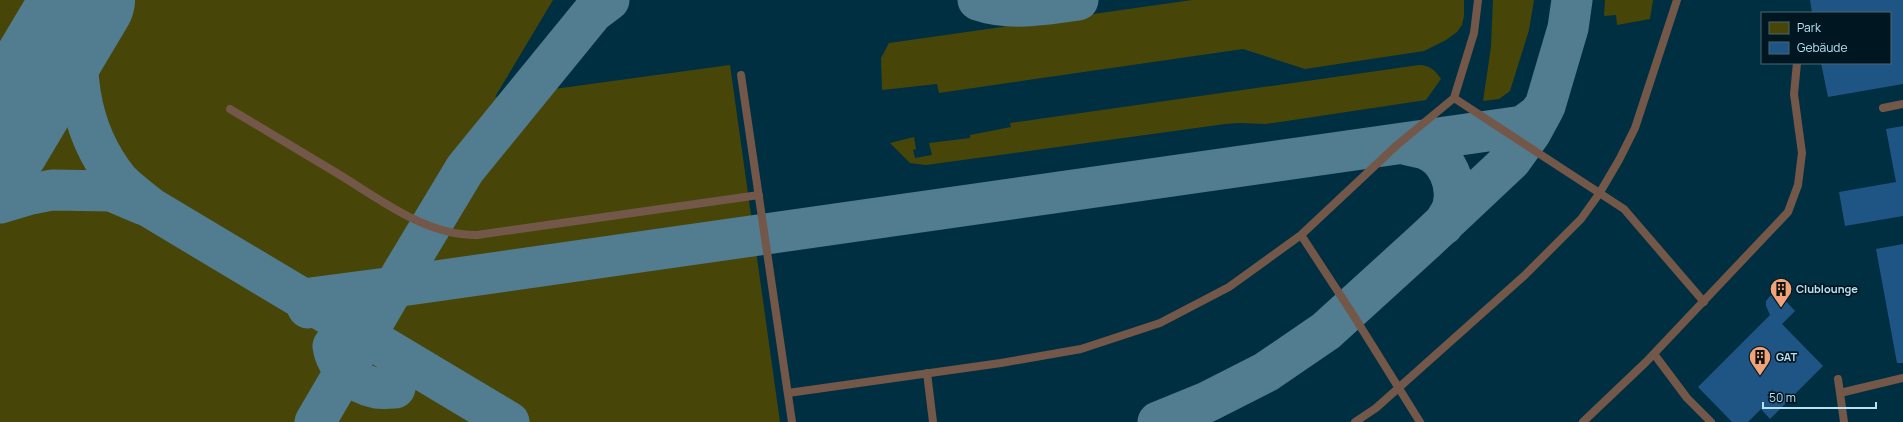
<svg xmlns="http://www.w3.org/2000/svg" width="1903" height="422" viewBox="0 0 1903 422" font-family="Manrope,sans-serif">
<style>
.green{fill:#474608}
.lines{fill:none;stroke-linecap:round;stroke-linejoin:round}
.taxiway{stroke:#527c8f;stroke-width:41}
.runway{stroke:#527c8f;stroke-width:102}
.building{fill:#1e5585}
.lane{stroke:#73584a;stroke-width:8}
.labels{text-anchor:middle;stroke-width:3.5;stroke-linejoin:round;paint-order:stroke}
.poi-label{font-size:11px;font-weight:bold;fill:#bbe1f4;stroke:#001620;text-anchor:start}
</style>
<rect width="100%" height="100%" fill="#002f41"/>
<path class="green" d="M0,0H553L495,97L730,65L780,422H0Z
M1192,0H1464V16L1462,25L1457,32L1446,40L1424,51L1305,69L1243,49L939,93L937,84L882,90L881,58L889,43Z
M1493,0H1534L1529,30L1510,91L1499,99L1483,101L1491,47Z
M1605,0H1653L1650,19L1617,25L1616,15L1604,16Z
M1419,65C1429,65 1435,70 1441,79L1426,100L1266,124L1240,123L1225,124L926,165L910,163L890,143L914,137L916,149L913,150L915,158L932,155L929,143L970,138V135L1011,127L1010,123Z"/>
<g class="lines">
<path class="taxiway" d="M90,0C66,59 79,131 118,180C127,190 140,199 151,208L509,422
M978,0C1010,11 1045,5 1078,0
M0,96L20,108
M1404,144C1411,146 1418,147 1425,149C1447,157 1458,184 1453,205C1452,212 1446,219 1443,225
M0,203L27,195L52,190L111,191L144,205
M308,308L303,299L394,287L465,169L593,12L609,0
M333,346C336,367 356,384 376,388C382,389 389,388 395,388
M315,422L394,287L1523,126L1538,115L1545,106L1568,28L1572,0
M1158,422L1207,402L1266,372L1326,331L1426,240L1511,160L1531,132L1544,108"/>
<path class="runway" d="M0,141L84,0"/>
</g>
<path class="building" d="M1810,0H1903V84L1828,97L1821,63H1890V13H1812Z
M1903,126V216L1845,226L1839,192L1896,182L1886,129Z
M1903,244V363H1897L1876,249Z
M1776,294L1784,299L1795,311L1782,324L1823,366L1770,419L1761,409L1748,422H1732L1698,387L1770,315L1766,306V301L1770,296Z"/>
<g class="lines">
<path class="lane" d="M741,75L792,422
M1454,98L1624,209L1704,302
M1883,108L1903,104
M230,109C267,131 303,153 340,175C381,200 427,236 477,235L759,195
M1301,235L1352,313L1420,422
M1654,354L1687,398L1711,422
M927,373L933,422
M1838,379L1840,393
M788,393L1001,363L1081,349L1160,323L1229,287L1301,235L1397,145L1454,98L1474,33L1478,0
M1355,422L1376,408L1525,275L1581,219L1599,194L1619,160L1635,128L1677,0
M1583,422L1646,362L1788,212L1798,185L1802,153L1794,94L1797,63
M1844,422L1840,393L1903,378"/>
</g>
<defs>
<g id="building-pin" transform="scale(1.15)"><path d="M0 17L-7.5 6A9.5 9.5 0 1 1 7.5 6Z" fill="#f0a279" stroke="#001620"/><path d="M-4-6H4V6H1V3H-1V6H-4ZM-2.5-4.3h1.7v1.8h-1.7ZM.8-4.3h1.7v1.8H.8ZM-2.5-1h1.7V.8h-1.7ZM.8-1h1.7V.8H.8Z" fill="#111"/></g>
</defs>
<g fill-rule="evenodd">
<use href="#building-pin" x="1781" y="289"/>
<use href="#building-pin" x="1760" y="357"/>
</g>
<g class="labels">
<g class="poi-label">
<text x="1796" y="293">Clublounge</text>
<text x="1776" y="361">GAT</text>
</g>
</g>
<rect x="1761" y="12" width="130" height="52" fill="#001620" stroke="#4b6775"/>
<rect x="1769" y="22" width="20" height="12" fill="#474608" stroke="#4b6775"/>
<text x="1797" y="32" font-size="12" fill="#bbe1f4">Park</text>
<rect x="1769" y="42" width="20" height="12" fill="#1e5585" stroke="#4b6775"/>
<text x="1797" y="52" font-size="12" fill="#bbe1f4">Gebäude</text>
<path d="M1763 402v6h113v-6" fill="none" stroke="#bbe1f4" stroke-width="2"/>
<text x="1769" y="402" font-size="12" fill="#bbe1f4" stroke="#001620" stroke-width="3" paint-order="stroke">50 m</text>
</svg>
